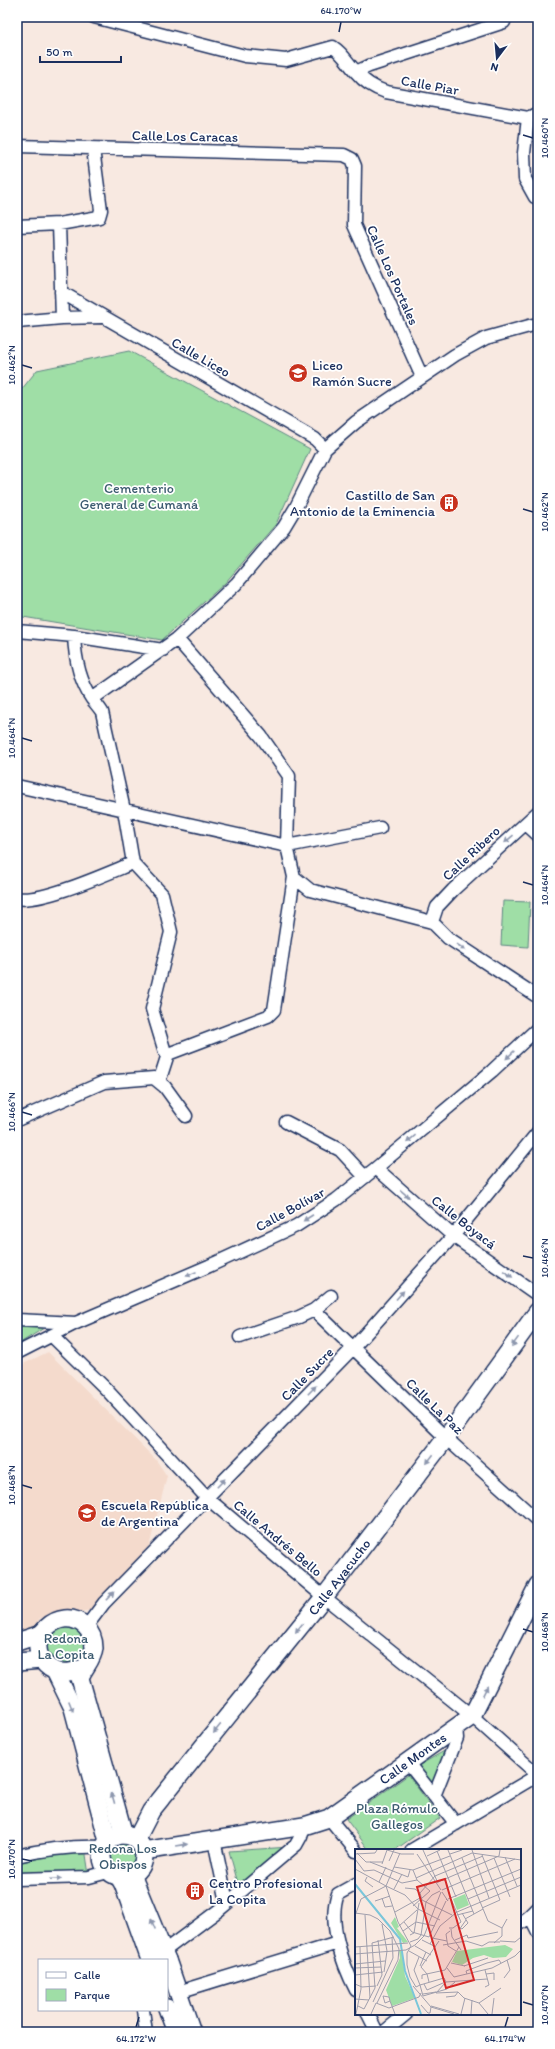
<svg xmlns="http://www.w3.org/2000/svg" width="555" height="2049" viewBox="0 0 555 2049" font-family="Itim,sans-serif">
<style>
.built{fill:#f4dacc}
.green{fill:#9fdea6;stroke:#5d8682}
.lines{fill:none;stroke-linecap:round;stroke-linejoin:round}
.street-casing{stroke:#1b2f5e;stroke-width:15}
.secondary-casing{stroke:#1b2f5e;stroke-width:20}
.street{stroke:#fff;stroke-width:12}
.secondary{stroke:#fff;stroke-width:17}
.oneway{fill:#8d97ae}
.ticks{fill:none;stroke:#1b2f5e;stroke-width:1.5}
.labels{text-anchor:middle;stroke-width:3.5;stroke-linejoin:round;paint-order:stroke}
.street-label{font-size:14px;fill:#1b2f5e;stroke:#fff}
.poi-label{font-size:14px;fill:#1b2f5e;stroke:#fff;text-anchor:start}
.park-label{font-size:14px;fill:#3c5b70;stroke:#fff}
.inset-river{fill:none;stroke:#7ac6da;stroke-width:2}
.inset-road{fill:none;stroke:#a09fad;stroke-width:1}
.view{fill:#d62828;fill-opacity:0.15;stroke:#d62828;stroke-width:2}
.inset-edge{fill:none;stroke:#1b2f5e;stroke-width:2}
.neatline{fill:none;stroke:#1b2f5e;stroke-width:1.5}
.ticks-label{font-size:10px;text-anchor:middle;fill:#1b2f5e}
</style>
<rect width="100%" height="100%" fill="#f8e9e1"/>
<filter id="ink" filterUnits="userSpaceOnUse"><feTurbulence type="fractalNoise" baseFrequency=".025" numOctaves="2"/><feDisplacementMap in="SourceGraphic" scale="8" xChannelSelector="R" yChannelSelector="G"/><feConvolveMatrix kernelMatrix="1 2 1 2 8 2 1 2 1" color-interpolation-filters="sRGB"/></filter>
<g filter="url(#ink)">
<path class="built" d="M48,1352L156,1460L167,1476L148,1551L92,1610L40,1618L31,1633L17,1634V1367Z"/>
<path class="green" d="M129,351L310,449L276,524L225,583L162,640L17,616V390L22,389L37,370Z
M503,901L530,902L528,947L501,945Z
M43,1323L44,1328L17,1345V1324Z
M63,1625L76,1627L85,1636L87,1648L82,1660L70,1667L51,1662L45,1652V1639Z
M453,1746L433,1784L418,1766Z
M408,1775L440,1818L395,1850H369L346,1819Z
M107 1856a16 16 0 1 1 32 0a16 16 0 1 1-32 0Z
M290,1847L239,1887L229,1851Z
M85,1848L89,1875H17V1859Z"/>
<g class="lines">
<g class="street-casing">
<path id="street" d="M94,17L245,56L286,60L333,47C344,54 348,64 357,73C365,83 374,88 386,92L528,118L538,113
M356,72L369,66L504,22L503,17
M528,118L524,153L525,179L535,197L538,198
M17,146L344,155L352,159L355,166L354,225L422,377
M59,224L62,318
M17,226L59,224L99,217L101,210L93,149
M61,292L315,439L325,449
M17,322L62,318L102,317
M17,631L74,636L163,650
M74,636C75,658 79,680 92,699C95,703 99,707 102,712L124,810L133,863L162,894L171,932L152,1009L165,1052L168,1054
M92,699L177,639L236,584L284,527L296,507L325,449L356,422L455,355L486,338L533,325L538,326
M17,786L287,846L380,828
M526,824L538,835
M294,877L310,890L432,922L448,938L538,997
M17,898C40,904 108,873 133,863
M432,922L437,907L453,890L538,812
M168,1054L268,1016L274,1010L294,877L287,846L289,776L261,736L177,639
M159,1082L168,1054
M17,1120L104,1082L154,1078L165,1087L186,1116
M286,1122L340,1150L365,1177
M376,1168L453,1236L538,1295
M314,1310L446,1438L538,1521
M17,1320L76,1323
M52,1336L104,1387L206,1497L324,1597L472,1716L538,1775
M240,1337L299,1317L314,1310L331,1296
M17,1353L76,1323L209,1266L296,1226L336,1200L376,1168L492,1071L538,1028
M86,1627L104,1603L353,1348L453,1236L538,1132
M408,1763L456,1824
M434,1796L457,1738L456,1728
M329,1818L356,1851
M214,1840L227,1902
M412,1850L538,1775
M17,1856C45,1849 75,1846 104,1847
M17,1879L89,1877L108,1872
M356,1884L338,1894C327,1922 343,1965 356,1990
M538,1908L530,1916L538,1932
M520,1924L530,1916
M164,1951L219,1910L296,1845L301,1836L304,1826
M178,1992L338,1943
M143,2010L146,2032
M368,2014L377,2032
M384,2032L406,2014"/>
</g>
<g class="secondary-casing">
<g id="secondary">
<path d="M17,1642L41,1634"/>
<path d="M17,1662L42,1660"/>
<path d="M83,1668C71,1673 57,1676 46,1665C21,1640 60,1603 85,1626C91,1632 94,1640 94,1648C93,1660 83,1668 80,1678L124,1835"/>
<path d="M55,1671L73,1708L108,1841"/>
<circle cx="123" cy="1856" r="21"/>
<path id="s1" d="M136,1840L151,1811L324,1597L446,1438L538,1311"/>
<path id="s2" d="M143,1851L304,1826L329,1818L472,1716L538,1585"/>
<path d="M132,1875L167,1960"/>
<path d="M119,1877L123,1884L150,1960"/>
<path d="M167,1960L192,2032"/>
<path d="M167,2008L176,2032"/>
</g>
</g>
<use href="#street" class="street"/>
<use href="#secondary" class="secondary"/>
</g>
<defs><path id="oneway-solid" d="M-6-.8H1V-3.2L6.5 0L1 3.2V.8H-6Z"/></defs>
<g class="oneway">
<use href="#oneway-solid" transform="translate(509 839) rotate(139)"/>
<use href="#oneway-solid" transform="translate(461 947) rotate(33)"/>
<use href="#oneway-solid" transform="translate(510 1055) rotate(136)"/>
<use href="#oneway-solid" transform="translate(411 1139) rotate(140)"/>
<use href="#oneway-solid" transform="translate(405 1194) rotate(41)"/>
<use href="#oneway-solid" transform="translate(308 1218) rotate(147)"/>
<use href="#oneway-solid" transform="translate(191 1274) rotate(157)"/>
<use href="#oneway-solid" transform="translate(508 1274) rotate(35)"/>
<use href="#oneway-solid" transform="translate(400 1295) rotate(-48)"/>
<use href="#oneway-solid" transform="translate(515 1342) rotate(126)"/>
<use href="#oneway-solid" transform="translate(312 1390) rotate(-46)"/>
<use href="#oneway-solid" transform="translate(430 1459) rotate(127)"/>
<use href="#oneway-solid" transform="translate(221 1483) rotate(-46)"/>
<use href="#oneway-solid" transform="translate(110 1596) rotate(-46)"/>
<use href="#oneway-solid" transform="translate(299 1628) rotate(129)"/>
<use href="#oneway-solid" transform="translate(485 1691) rotate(-63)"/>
<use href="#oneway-solid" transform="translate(71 1706) rotate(68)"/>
<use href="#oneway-solid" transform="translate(217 1729) rotate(129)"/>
<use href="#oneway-solid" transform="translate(113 1798) rotate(-106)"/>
<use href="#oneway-solid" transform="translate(182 1845) rotate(-9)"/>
<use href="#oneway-solid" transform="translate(56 1879) rotate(-2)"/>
<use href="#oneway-solid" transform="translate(153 1924) rotate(-112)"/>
</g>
</g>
<path class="ticks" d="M339,32L341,22M523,135L533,138M22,365L32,368M523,509L533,512M22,738L32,741M523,882L533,885M22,1112L32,1115M523,1256L533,1258M22,1485L32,1488M523,1629L533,1632M22,1859L32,1861M523,2002L533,2005M136,2027L139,2017M505,2027L508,2017"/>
<defs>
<g id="school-disc" transform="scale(1)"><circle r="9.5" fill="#c8321e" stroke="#fff"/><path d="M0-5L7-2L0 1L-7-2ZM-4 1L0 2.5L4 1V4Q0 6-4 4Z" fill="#fff"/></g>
<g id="building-disc" transform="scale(1)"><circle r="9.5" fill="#c8321e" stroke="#fff"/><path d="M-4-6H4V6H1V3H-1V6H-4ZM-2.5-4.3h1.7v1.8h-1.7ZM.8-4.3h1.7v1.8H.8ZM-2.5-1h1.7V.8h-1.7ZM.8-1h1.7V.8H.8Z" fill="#fff"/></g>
</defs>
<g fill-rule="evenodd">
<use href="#school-disc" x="298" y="373"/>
<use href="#building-disc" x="449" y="503"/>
<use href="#school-disc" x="87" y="1513"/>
<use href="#building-disc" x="195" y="1891"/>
</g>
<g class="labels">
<g class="street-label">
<text transform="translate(430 85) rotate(10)" y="5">Calle Piar</text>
<text transform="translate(185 136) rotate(1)" y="5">Calle Los Caracas</text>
<text transform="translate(393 275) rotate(66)" y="5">Calle Los Portales</text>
<text transform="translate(201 357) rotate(30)" y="5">Calle Liceo</text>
<text transform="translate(471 853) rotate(-43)" y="5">Calle Ribero</text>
<text transform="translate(290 1209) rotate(-29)" y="5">Calle Bolívar</text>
<text transform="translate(464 1222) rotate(38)" y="5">Calle Boyacá</text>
<text transform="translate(307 1374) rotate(-46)" y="5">Calle Sucre</text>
<text transform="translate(435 1406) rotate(44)" y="5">Calle La Paz</text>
<text transform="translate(278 1538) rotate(40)" y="5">Calle Andrés Bello</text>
<text dy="5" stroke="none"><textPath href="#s1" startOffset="333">Calle Ayacucho</textPath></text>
<text dy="5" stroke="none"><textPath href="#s2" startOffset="292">Calle Montes</textPath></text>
</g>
<g class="poi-label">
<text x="312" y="370">Liceo<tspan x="312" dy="16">Ramón Sucre</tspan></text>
<text x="435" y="500" text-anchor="end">Castillo de San<tspan x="435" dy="16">Antonio de la Eminencia</tspan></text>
<text x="101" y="1510">Escuela República<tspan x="101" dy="16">de Argentina</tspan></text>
<text x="209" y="1888">Centro Profesional<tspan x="209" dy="16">La Copita</tspan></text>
</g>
<g class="park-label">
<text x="139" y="493">Cementerio<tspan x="139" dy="16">General de Cumaná</tspan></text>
<text x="66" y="1643">Redona<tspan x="66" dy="16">La Copita</tspan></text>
<text x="397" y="1813">Plaza Rómulo<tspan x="397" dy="16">Gallegos</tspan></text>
<text x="123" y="1853">Redona Los<tspan x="123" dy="16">Obispos</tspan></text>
</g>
</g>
<g transform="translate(355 1849)">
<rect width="166" height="166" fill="#f8e9e1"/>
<path d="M110,45L114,56L102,61L98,50ZM40,68L44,78L42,79L53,93L48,94L36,74ZM150,96L158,100L151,108L138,109L129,106L118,109L107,116L97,113L102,102ZM44,102H47L50,127L60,149L37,157L31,141L45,109Z" fill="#9fdea6"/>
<path class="inset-river" d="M0,35L45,90L50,122L66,165"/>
<path class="inset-road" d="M32,1L46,5H59M68,1L83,34M93,1L119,65M117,1L134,49M82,2L101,48M2,4L11,13H28M0,5L20,4L22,1M62,5L86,41M95,5L107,1M127,6L145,51L127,59M72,7L85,1M150,8L162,37M107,9L133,72L147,79M139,9L155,48M0,10L9,22M34,12L39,1M15,13L53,28L55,21M27,15L32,1M39,18L58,21L95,7M0,20L31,37L43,73L56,97L52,104V116L55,128L61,138M58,21L62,31L75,42L58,57M9,22L19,21L47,34L62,31M12,28L10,32L18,38M61,29L117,4L166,11M24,33L31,18M83,33L144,7L145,1M31,37L45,4M50,39L60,40L65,44L67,51L97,66M39,40L47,25M87,41L160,10M87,43L93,52L91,50M65,44L80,27L128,7M27,49L30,58L37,57M93,50L166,20M113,50L166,28M20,52L35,47M40,63L65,49M0,64L15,66L23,70L35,82L44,100L43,111L22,154M10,66L15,149M102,66L118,62M0,67L6,50L31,37L50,46L63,60L85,71M110,70L128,60M49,73L57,83L74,88L91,52M27,75L32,102L29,123M44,77L62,61M94,79H98L106,73L96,50M105,79L107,80L113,74L107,64M96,80L97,88L106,101M104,81L111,71M48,82L61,73L80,77M95,82L91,85L92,92L93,97L101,102M55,86L59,84L64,54M66,86L71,53L77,46L85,42M77,89L92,92M113,89L143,83M67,91L81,98M100,91L112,86L113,89M145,92L160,93L166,88M55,93L63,90L66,86M139,94L147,87V79L152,70M75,95L85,77L102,63L166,36M88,96L111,92L127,97L134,93H145M60,97L76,106M0,98L53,94M54,102L72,112M0,105L51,101L60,96L69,87L86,43M64,108L59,121L65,136L89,129L91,133M96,114L110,117M0,115L30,112M65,117L71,103M109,117L133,109M66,118L84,92M66,118L72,125L74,133M0,119L26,118M92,119L99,128L137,119L160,107L166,101M130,121L134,136L130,138M112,125L111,122L132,114L144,111L146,114M131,125L139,124V131M0,126L28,123M149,129L155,121L152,111M67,130V126L90,121L104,98M132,130L91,133L81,144L103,143L109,149L124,154L133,165M0,135L7,138L21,137M69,135L72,141L88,134M22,137L27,126L23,91M58,137L76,158L99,165M61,138L65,136L68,147M68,145L81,143M68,147L92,140L100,133M91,148L100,147L103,143M0,150L14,151M35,152L30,154L28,147L34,148L35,152L40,165M18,153L38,109L37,88M124,154L146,139M66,156L73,164H75L76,158M3,157L9,160L20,139L17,94L39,88M76,157L104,165M1,165L6,140L5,98M16,165L21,154L34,159L64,148L66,144M106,165L110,149M116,165L117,151M137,165L139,149"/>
<path class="view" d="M90,30L119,131L91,139L62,38Z"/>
<rect width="166" height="166" class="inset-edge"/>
</g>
<rect width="555" height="2049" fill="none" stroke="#fff" stroke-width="44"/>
<rect x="38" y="1959" width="130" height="52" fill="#ffffff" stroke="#a4acbf"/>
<rect x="46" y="1972" width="20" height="6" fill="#ffffff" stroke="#a4acbf"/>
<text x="74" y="1979" font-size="12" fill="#1b2f5e">Calle</text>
<rect x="46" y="1989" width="20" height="12" fill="#9fdea6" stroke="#a4acbf"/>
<text x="74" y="1999" font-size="12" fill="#1b2f5e">Parque</text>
<g transform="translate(497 58) rotate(196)" stroke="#ffffff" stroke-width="3" paint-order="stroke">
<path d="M0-3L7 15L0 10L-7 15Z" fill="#1b2f5e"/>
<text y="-6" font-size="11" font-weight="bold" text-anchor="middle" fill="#1b2f5e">N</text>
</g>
<path d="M40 56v6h81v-6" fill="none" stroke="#1b2f5e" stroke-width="2"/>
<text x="46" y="56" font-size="12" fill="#1b2f5e" stroke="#ffffff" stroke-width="3" paint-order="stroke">50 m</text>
<rect x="22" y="22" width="511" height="2005" class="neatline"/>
<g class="ticks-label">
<text x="341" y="14">64.170°W</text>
<text transform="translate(544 138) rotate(-90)" y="4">10.460°N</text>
<text transform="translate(11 365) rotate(-90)" y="4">10.462°N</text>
<text transform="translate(544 512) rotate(-90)" y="4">10.462°N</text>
<text transform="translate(11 738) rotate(-90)" y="4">10.464°N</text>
<text transform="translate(544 885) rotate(-90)" y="4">10.464°N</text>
<text transform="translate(11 1112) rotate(-90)" y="4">10.466°N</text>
<text transform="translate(544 1258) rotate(-90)" y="4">10.466°N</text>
<text transform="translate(11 1485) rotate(-90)" y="4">10.468°N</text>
<text transform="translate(544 1632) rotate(-90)" y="4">10.468°N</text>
<text transform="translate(11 1859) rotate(-90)" y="4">10.470°N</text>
<text transform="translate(544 2005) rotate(-90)" y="4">10.470°N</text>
<text x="136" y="2042">64.172°W</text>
<text x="505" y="2042">64.174°W</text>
</g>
</svg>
